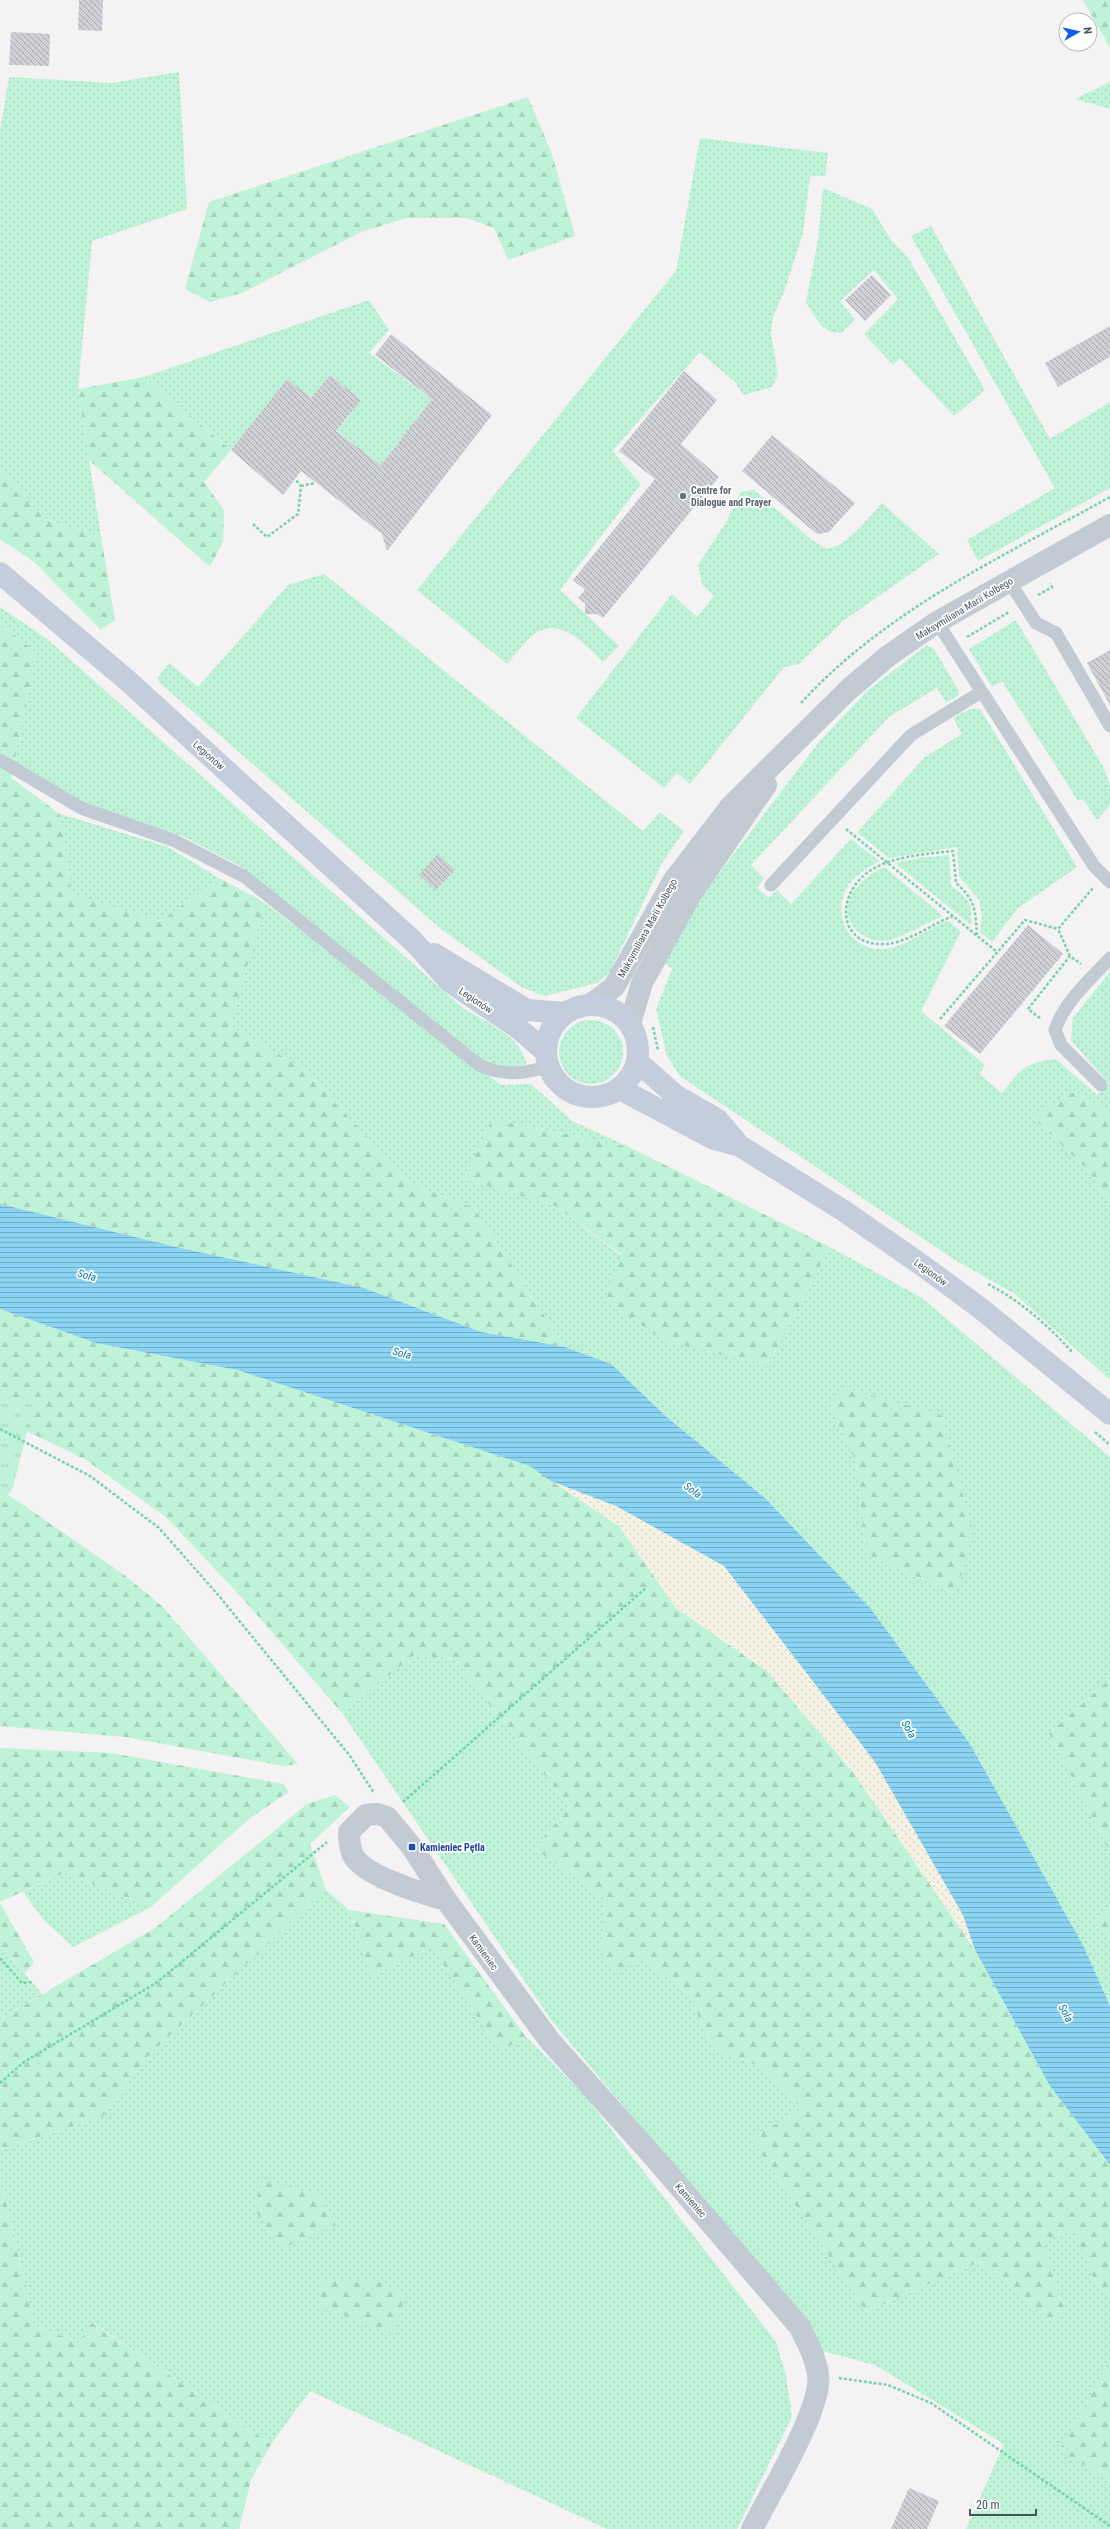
<svg xmlns="http://www.w3.org/2000/svg" width="1110" height="2529" viewBox="0 0 1110 2529" font-family="'Roboto Condensed',sans-serif">
<style>
.grass{fill:url(#grass-dots);fill-rule:evenodd}
.forest{fill:url(#forest-firs)}
.sand{fill:url(#sand-dots)}
.park{fill:url(#park-tufts)}
.water{fill:url(#water-rules)}
.building{fill:url(#building-back-hatch)}
.lines{fill:none;stroke-linecap:round;stroke-linejoin:round}
.path{stroke:#75d3ad;stroke-width:2.5;stroke-dasharray:3 2;stroke-linecap:butt}
.service{stroke:#c2cbd4;stroke-width:13}
.minor{stroke:#c2cbd4;stroke-width:22}
.tertiary{stroke:#c2cbd4;stroke-width:22}
.secondary{stroke:#c4cddb;stroke-width:22}
.worship-dot{fill:#6b7280;stroke:#fff;stroke-width:1.5}
.transit-dot{fill:#1a4fb4;stroke:#fff;stroke-width:1.5}
.labels{text-anchor:middle;stroke-width:3.5;stroke-linejoin:round;paint-order:stroke}
.worship-label{font-size:10px;font-weight:bold;fill:#5b616d;stroke:#fff;text-anchor:start}
.street-label{font-size:10px;fill:#485361;stroke:#fff}
.transit-label{font-size:10px;font-weight:bold;fill:#164399;stroke:#fff;text-anchor:start}
.water-label{font-size:11px;font-style:italic;fill:#057cb0;stroke:#fff}
</style>
<defs>
<pattern id="grass-dots" width="8" height="8" patternUnits="userSpaceOnUse"><rect width="8" height="8" fill="#bff3d8"/><path d="M2 2h.1M6 6h.1" fill="none" stroke="#a6d2bc" stroke-width="1.8" stroke-linecap="round"/></pattern>
<pattern id="forest-firs" width="22" height="20" patternUnits="userSpaceOnUse"><rect width="22" height="20" fill="#bff3d8"/><path d="M5 1l3.5 6h-7zM16 11l3.5 6h-7z" fill="#a6d2bc"/></pattern>
<pattern id="sand-dots" width="8" height="8" patternUnits="userSpaceOnUse"><rect width="8" height="8" fill="#f5f1e3"/><path d="M2 2h.1M6 6h.1" fill="none" stroke="#d4d1c5" stroke-width="1.8" stroke-linecap="round"/></pattern>
<pattern id="park-tufts" width="24" height="20" patternUnits="userSpaceOnUse"><rect width="24" height="20" fill="#bff3d8"/><path d="M3 7l-1-3M5 7V3M7 7l1-3M15 17l-1-3M17 17v-4M19 17l1-3" fill="none" stroke="#a6d2bc"/></pattern>
<pattern id="water-rules" width="6" height="5" patternUnits="userSpaceOnUse"><rect width="6" height="5" fill="#8ad3f2"/><path d="M0 2.5h6" fill="none" stroke="#73aec7"/></pattern>
<pattern id="building-back-hatch" width="6" height="6" patternUnits="userSpaceOnUse"><rect width="6" height="6" fill="#ced0d6"/><path d="M-1 5l2 2M0 0l6 6M5-1l2 2" fill="none" stroke="#a9abb1"/></pattern>
</defs>
<rect width="100%" height="100%" fill="#f4f2f2"/>
<path class="grass" d="M179,72L187,209L92,241L78,389L101,536L47,520L0,471V132L9,77L111,83Z
M1110,82V109L1075,99Z
M700,138L828,153L825,176H810L803,233L785,289L773,317L771,333L778,375L772,387L743,395L736,383L700,352L612,451L641,484L560,590L619,646L603,662C585,644 558,614 532,636C523,644 515,655 507,664L417,590L676,271Z
M823,188L872,209L891,240L909,259L985,390L954,416L900,358L893,365L864,334L898,299L874,270L840,301L855,320L841,333C821,334 816,317 806,302L818,240Z
M931,226L1050,439L1110,402V488L978,561L967,540L1055,488L911,236Z
M369,300L389,330L369,353L432,399L381,465L333,428L344,422L361,400L330,375L311,398L287,379L231,450L144,377Z
M754,490L812,540L827,549C849,545 867,519 882,503L939,554L843,621L799,664L784,667L690,784L677,773L664,788L576,718L672,594L697,617L714,596L702,584L698,565L725,524L741,492Z
M324,574L643,831L660,812L684,831L662,863L610,972L597,983L544,996L523,988L441,929L159,682L158,677L169,663L198,687L288,585Z
M0,607L47,639L464,1009C488,1023 521,1036 527,1065L502,1067L485,1063L240,866L182,836L80,801L14,761L36,652L0,624Z
M1016,620L1104,768L1110,785V805L1097,820L1083,799L1078,801L1002,681L992,687L969,649Z
M927,645L934,649L959,691L957,696L946,703L937,688L889,717L751,865L764,878L757,888L769,898L777,890L791,904L851,839L879,861C867,869 853,876 846,889C833,915 848,946 877,949C902,951 926,929 948,921L961,931L921,1011L985,1065L979,1074L1002,1093C1021,1069 1024,1063 1056,1059L1097,1095L1109,1084L1071,1040L1073,1018L1110,972V1111L1074,1092L1032,1117L1089,1171L1110,1205V1380L1015,1294L955,1260L680,1076L667,1056L656,1009L672,969L665,963L702,896L819,742L867,691Z
M969,709H980L1077,867L1017,909L992,942L980,932L982,916L979,900L959,876L957,847L889,858L857,832L925,757L962,734L953,718Z
M60,814L166,846L219,878L161,921L72,895Z
M949,855L951,886C970,899 972,902 971,925L895,863L919,858Z
M884,867L943,916C930,921 896,941 884,941C859,941 838,919 852,894C859,882 872,873 884,867Z
M265,903L501,1085L531,1084L572,1121L629,1147L492,1119L464,1179L555,1206L768,1366L830,1247L922,1298L1110,1457V1679L1049,1733L1110,1853V1906L1097,1921L1110,1939V2006L1084,1947L970,1744L871,1609L766,1499L668,1418L611,1364L565,1347L474,1208L412,1184L301,1067L230,1026ZM830,1406L956,1594L866,1554L856,1462Z
M559 1052a32 32 0 1 1 64 0a32 32 0 1 1-64 0Z
M414,1655L454,1659L570,1807L534,1848L604,1898L602,1953L617,1972L642,1958L689,1995L713,2049L759,2066L803,2109L751,2138L866,2312L979,2262L1052,2321L1064,2308L1042,2240L1075,2230L1096,2284L1110,2296V2360L1060,2450L1110,2482V2529H966L1004,2444L875,2365L822,2351L791,2306L552,2021L342,1713Z
M64,1873L151,1907L73,1947L44,1920L23,1892Z
M326,1890L349,1910L372,1976L432,1947L499,2050L526,2037L586,2097L776,2342L786,2376L792,2417L737,2529H607L310,2391L271,2444L92,2322L80,2343L34,2325L0,2172V2150L102,2117L150,2054Z
M0,1944L42,1994L0,2019Z"/>
<path class="forest" d="M1083,0H1110V48Z
M528,97L552,154L575,236L508,260L494,228L467,218H407L361,232L242,293L210,302L185,289L209,202Z
M144,377L231,450L204,482L224,510L223,542L210,567L89,460L78,389Z
M0,471L47,520L101,536L115,620L101,630L33,561L0,539Z
M0,624L36,652L11,778L60,814L72,895L161,921L219,878L265,903L230,1026L301,1067L412,1184L474,1208L565,1347L481,1332L364,1288L176,1247L0,1204Z
M1074,1092L1110,1111V1205L1089,1171L1031,1116Z
M492,1119L629,1147L830,1247L768,1366L665,1341L604,1300L621,1254L555,1206L464,1179Z
M0,1309L96,1343L237,1370L530,1466L619,1526L676,1608L767,1671L853,1772L975,1950L1050,2086L1110,2165V2296L1096,2284L1074,2230L1042,2240L1064,2308L1052,2322L979,2262L866,2312L751,2138L803,2109L759,2066L713,2049L689,1995L642,1958L617,1973L602,1953L604,1898L534,1848L570,1807L454,1659L414,1655L342,1713L244,1600L166,1517L86,1460L0,1418Z
M842,1387L941,1415L973,1532L956,1594L866,1554L856,1462L830,1406Z
M0,1489L123,1574L162,1606L298,1764L284,1766L125,1737L0,1726Z
M1110,1679V1853L1049,1733Z
M0,1748L111,1753L284,1784L288,1792L249,1819L151,1907L64,1873L0,1902Z
M335,1795L350,1807L310,1844L326,1890L150,2054L102,2117L0,2150V2019L155,1928L307,1804Z
M0,1903L34,1962L25,1973L0,1944Z
M1110,1906V1939L1097,1921Z
M349,1910L444,1924L526,2037L499,2050L432,1947L372,1976Z
M0,2172L34,2325L80,2343L91,2322L271,2444L251,2480L239,2529H0Z
M259,2181L319,2195L336,2225L283,2248L256,2212Z
M377,2279L404,2296L395,2334L319,2307L321,2281Z
M1110,2360V2482L1060,2450Z"/>
<path class="sand" d="M551,1481L616,1506L724,1566L875,1762L963,1915L975,1950L853,1772L767,1671L676,1608L619,1526Z"/>
<path class="park" d="M0,1395L34,1404L13,1487L0,1507Z"/>
<path class="water" d="M0,1204L176,1247L364,1288L481,1332L565,1347L611,1364L668,1418L766,1499L871,1609L970,1744L1084,1947L1110,2006V2165L1050,2086L975,1950L963,1915L875,1762L724,1566L616,1506L551,1481L530,1466L237,1370L96,1343L0,1309Z"/>
<path class="building" d="M79,0H103L102,31L78,30Z
M11,32L50,34L49,66L9,65Z
M872,275L891,295L865,321L845,300Z
M1110,326V357L1058,387L1045,363Z
M391,334L492,415L387,551L382,534L301,471L283,495L231,450L287,379L311,398L330,375L361,400L336,431L381,465L432,399L375,355Z
M684,371L717,400L681,444L719,477L603,618L597,614H585V603L578,598L585,590L573,580L655,479L619,451Z
M772,435L855,503L829,532L817,534L742,471Z
M1110,650V705L1087,663Z
M438,854L455,870L436,890L419,875Z
M1028,925L1063,954L980,1054L944,1026Z
M909,2488L939,2501L927,2529H891Z"/>
<g class="lines">
<path class="path" d="M301,486L315,483
M253,524L267,537L298,514L301,486L295,479
M1038,595L1052,587L1050,583
M967,637L1009,612
M801,703C886,610 1002,557 1110,497
M846,829L997,952
M953,916C932,924 909,942 886,944C836,947 835,893 871,870C894,856 926,854 953,851L956,883C976,901 975,909 977,935
M1070,956L1058,929L1093,888
M1040,1018L1028,1009L1070,956L1081,964
M940,1019L1025,920L1058,929
M653,1027L658,1050
M988,1284C1019,1300 1049,1326 1072,1352
M0,1429L90,1476L159,1528L219,1596L350,1756L374,1793
M1095,1432L1110,1445
M403,1802L647,1587
M0,1958L22,1983L32,1982
M0,2083L24,2062L156,1983L327,1842
M839,2378L888,2385L931,2403L1110,2526"/>
<path class="service" d="M1009,581L1036,623L1056,633L1110,726
M937,622L1094,866L1110,882
M0,760L81,808L173,840L245,877L479,1065C502,1076 524,1075 548,1066
M771,885L911,735L981,692
M1101,1085L1061,1045L1055,1030C1064,1002 1090,980 1110,958"/>
<path class="minor" d="M446,1900C424,1894 360,1875 352,1853C350,1847 349,1838 349,1832L366,1815L377,1814L387,1817L412,1847L446,1900L550,2041L653,2156L799,2326C807,2341 815,2356 818,2374C824,2406 768,2497 752,2529"/>
<path class="tertiary" d="M591,1004L614,987L674,880L731,806L848,690L888,656L937,622L1110,525
M630,1024L642,983L691,894L766,785"/>
<path class="secondary" d="M0,573L128,681L413,941L450,982L518,1028L546,1052
M434,954L527,1010L565,1013
M546 1051a46 46 0 1 1 92 0a46 46 0 1 1-92 0Z
M638,1062L675,1095L718,1120L740,1146L841,1209L919,1263L980,1308L1110,1414
M620,1089L714,1139L740,1146"/>
</g>
<circle class="worship-dot" cx="683" cy="496" r="4"/>
<rect class="transit-dot" x="408" y="1843" width="8" height="8" rx="2"/>
<g class="labels">
<g class="worship-label">
<text x="691" y="494">Centre for<tspan x="691" dy="12">Dialogue and Prayer</tspan></text>
</g>
<g class="street-label">
<text transform="translate(964 608) rotate(-31)" y="4">Maksymiliana Marii Kolbego</text>
<text transform="translate(209 755) rotate(42)" y="4">Legionów</text>
<text transform="translate(647 928) rotate(-61)" y="4">Maksymiliana Marii Kolbego</text>
<text transform="translate(476 1000) rotate(34)" y="4">Legionów</text>
<text transform="translate(931 1272) rotate(36)" y="4">Legionów</text>
<text transform="translate(484 1952) rotate(54)" y="4">Kamieniec</text>
<text transform="translate(691 2200) rotate(49)" y="4">Kamieniec</text>
</g>
<g class="transit-label">
<text x="420" y="1851">Kamieniec Pętla</text>
</g>
<g class="water-label">
<text transform="translate(87 1275) rotate(14)" y="4">Soła</text>
<text transform="translate(402 1353) rotate(14)" y="4">Soła</text>
<text transform="translate(693 1490) rotate(36)" y="4">Soła</text>
<text transform="translate(909 1729) rotate(61)" y="4">Soła</text>
<text transform="translate(1066 2013) rotate(61)" y="4">Soła</text>
</g>
</g>
<g transform="translate(1078 32) rotate(82)"><circle r="19" fill="#ffffff" stroke="#b6bac0"/>
<path d="M0-3L7 15L0 10L-7 15Z" fill="#0f5ef1"/>
<text y="-6" font-size="11" font-weight="bold" text-anchor="middle" fill="#485361">N</text>
</g>
<path d="M970 2509v6h66v-6" fill="none" stroke="#485361" stroke-width="2"/>
<text x="976" y="2509" font-size="12" fill="#485361" stroke="#ffffff" stroke-width="3" paint-order="stroke">20 m</text>
</svg>
